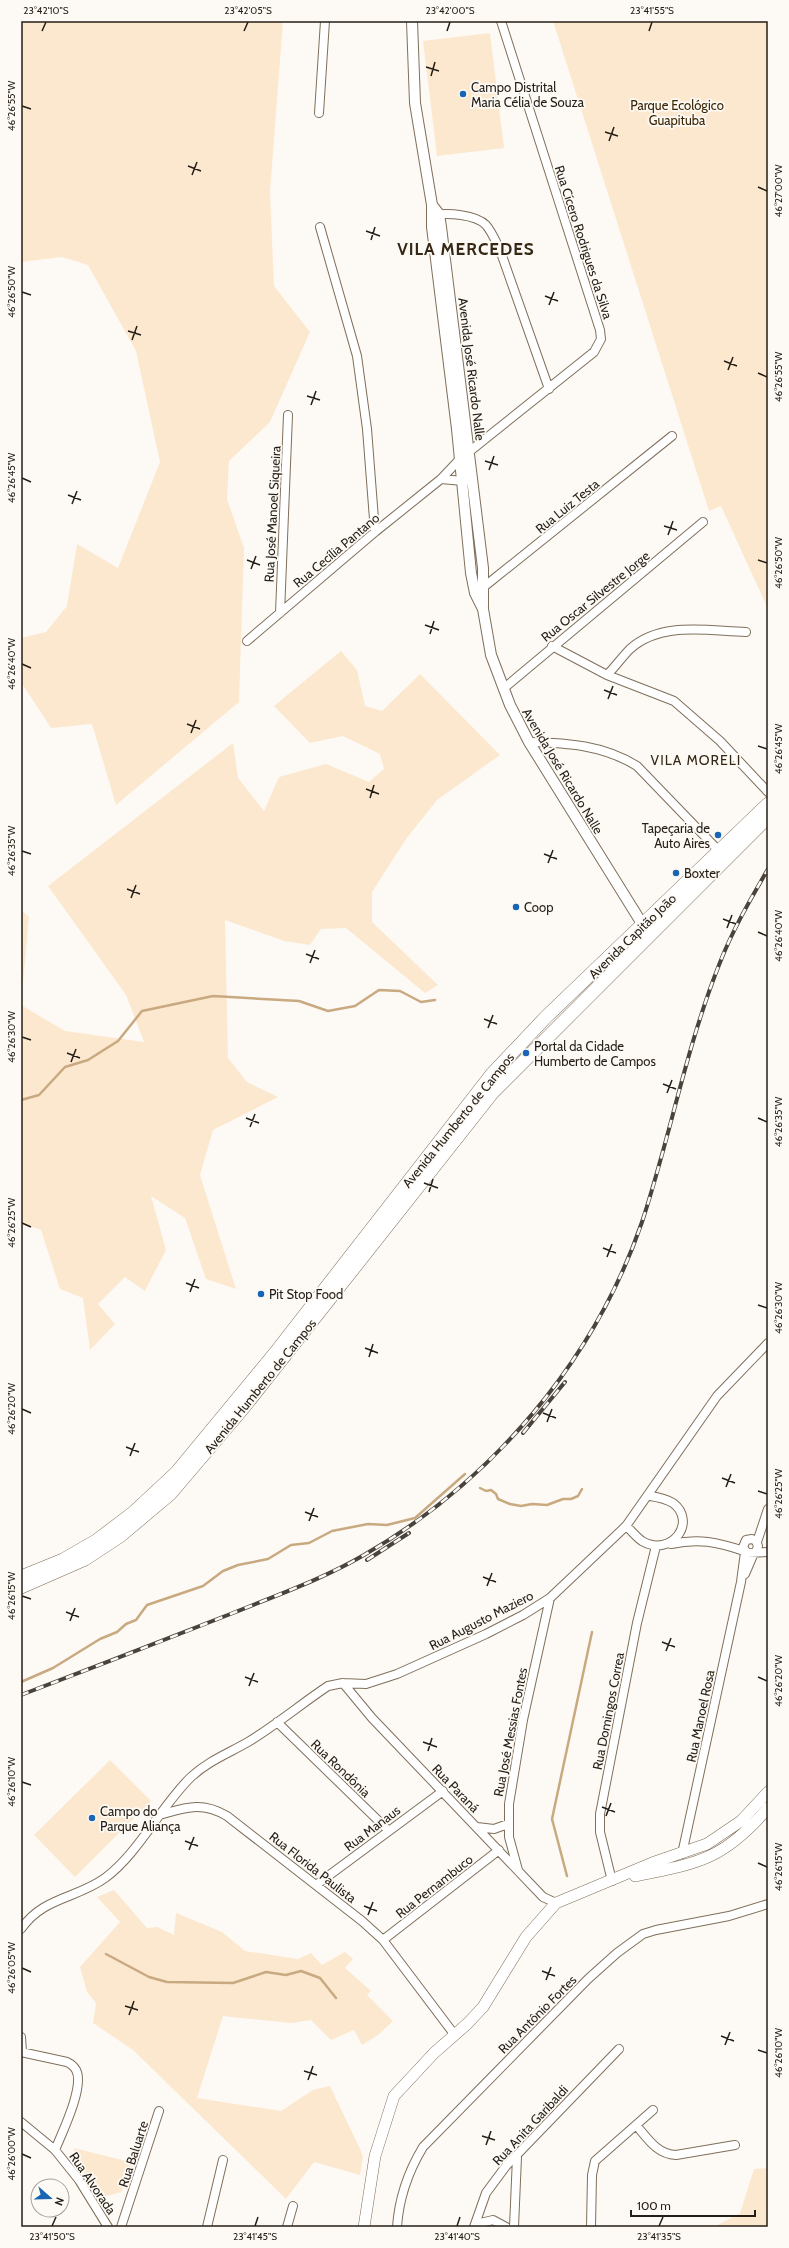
<svg xmlns="http://www.w3.org/2000/svg" width="789" height="2248" viewBox="0 0 789 2248" font-family="Cabin,sans-serif">
<style>
.green{fill:#fce8cf}
.lines{fill:none;stroke-linecap:round;stroke-linejoin:round}
.stream{stroke:#c8a980;stroke-width:2.5}
.minor-casing{stroke:#7f6f5b;stroke-width:10}
.tertiary-casing{stroke:#7f6f5b;stroke-width:12}
.secondary-casing{stroke:#7f6f5b;stroke-width:12}
.trunk-casing{stroke:#7f6f5b;stroke-width:14}
.minor{stroke:#fff;stroke-width:8}
.tertiary{stroke:#fff;stroke-width:10}
.secondary{stroke:#fff;stroke-width:11}
.trunk{stroke:#fff;stroke-width:13}
.rail-casing{stroke:#49433b;stroke-width:4}
.rail{stroke:#fdfaf5;stroke-width:2.5;stroke-dasharray:8;stroke-linecap:butt}
.ticks{fill:none;stroke:#251e16;stroke-width:1.5}
.poi-dot{fill:#1865b4;stroke:#fdfaf5;stroke-width:1.5}
.labels{text-anchor:middle;stroke-width:3.5;stroke-linejoin:round;paint-order:stroke}
.poi-label{font-size:13px;fill:#251e16;stroke:#fdfaf5;text-anchor:start}
.park-label{font-size:13px;fill:#3c2603;stroke:#fdfaf5}
.street-label{font-size:13px;fill:#251e16;stroke:#fdfaf5}
.neighbourhood-label{font-size:14px;letter-spacing:1px;fill:#352715;stroke:#fdfaf5}
.district-label{font-size:17px;font-weight:bold;letter-spacing:1px;fill:#352715;stroke:#fdfaf5}
.neatline{fill:none;stroke:#251e16;stroke-width:1.5}
.ticks-label{font-size:10px;text-anchor:middle;fill:#251e16}
</style>
<rect width="100%" height="100%" fill="#fdfaf5"/>
<path class="green" d="M21,21H283L270,192L274,286L310,332L270,422L229,461L227,499L244,548L239,702L116,805L92,724L51,728L21,682V638L46,632L67,606L77,544L118,568L160,462L136,351L88,265L62,257L21,262Z
M553,21H768V609L721,506L709,511Z
M490,33L504,148L437,156L423,41Z
M341,651L357,670L365,706L382,711L420,674L500,755L437,800L406,839L372,892V922L438,985L425,993L346,928L321,929L310,945L284,941L225,920L228,1058L247,1082L278,1097L213,1130L200,1175L236,1289L206,1279L185,1218L151,1196L166,1250L145,1291L125,1277L98,1304L115,1324L90,1350L83,1298L60,1289L41,1230L21,1223V1005L65,1031L144,1042L126,995L48,886L233,743L238,778L264,811L279,777L326,764L369,782L384,769L380,754L343,736L310,743L274,706Z
M21,910L29,917L21,1004Z
M110,1760L151,1801L75,1877L34,1835Z
M114,1890L147,1928L157,1927L174,1935L176,1913L222,1932L245,1951L298,1959L311,1953L322,1965L345,1952L353,1959L345,1968L371,1991L367,1995L393,2021L378,2035L362,2045L354,2030L331,2040L311,2020L291,2023L223,2016L197,2098L281,2111L313,2090L330,2086L360,2149L363,2157L360,2175L314,2162L286,2199L133,2050L93,2023L96,2003L87,1992L80,1967L120,1922L97,1897Z
M74,2148L134,2163L121,2192L100,2198L74,2156Z
M768,2168V2227H714L740,2213L754,2169Z"/>
<g class="lines">
<path class="stream" d="M21,1100L39,1095L65,1067L88,1060L118,1041L142,1011L213,996L299,1001L328,1011L355,1006L379,990L400,991L421,1002L435,1000
M480,1488L486,1491L491,1490L496,1494L498,1499L510,1504L521,1506L532,1504L547,1505L563,1499H571L578,1496L582,1489
M21,1682L53,1668L100,1639L117,1632L126,1624L136,1620L147,1605L203,1586L223,1571L238,1565L268,1559L291,1545L309,1543L332,1531L368,1524L387,1525L415,1518L465,1474
M567,1876L552,1819L592,1632
M106,1954L149,1977L167,1982L233,1983L266,1972L286,1975L301,1971L320,1978L336,1998"/>
<g class="minor-casing">
<path id="minor" d="M319,113L325,21
M433,215C448,213 475,214 486,225C492,232 496,242 500,250L549,389
M320,227L357,356L367,429L375,532
M441,479L463,481L473,480
M480,590L672,436
M280,613L288,415
M247,641L375,532L441,479L460,459L594,352L601,339L600,330L501,21
M552,646L607,675L674,701L720,741L768,792
M607,675C615,667 622,657 630,649C661,621 708,631 746,632
M503,689L703,522
M529,742C568,743 603,745 637,766L719,851
M626,1526C632,1531 636,1537 642,1541C671,1558 698,1522 673,1503C666,1499 657,1497 650,1496
M757,1542L768,1509
M671,1544C699,1538 717,1542 744,1551
M756,1552L758,1546L756,1541L752,1539L746,1540L743,1547L747,1553L768,1552
M745,1574L754,1553
M343,1683L372,1718L543,1897L556,1903
M277,1722L389,1831
M159,1815C185,1808 201,1801 227,1816L362,1921L383,1940L454,2034
M477,1827L494,1829L508,1824
M682,1854L741,1582L745,1552
M518,1870L509,1837V1804L523,1720L550,1598
M612,1881L600,1832V1814L637,1623L656,1546
M316,1885L443,1791
M21,1929C43,1897 76,1899 105,1878C138,1854 161,1806 191,1777C208,1761 229,1753 248,1742C276,1725 301,1704 328,1686L343,1683L366,1684L397,1674L486,1634L523,1615L550,1598L626,1526L717,1396L768,1343
M383,1940L499,1850
M21,2037L22,2052
M21,2052L67,2062C71,2064 74,2066 76,2070C85,2086 62,2133 55,2150
M21,2122L55,2150L79,2180L108,2227
M636,2125C648,2139 657,2154 676,2155L735,2145
M121,2227L159,2111
M207,2227L223,2160
M287,2227L293,2206
M397,2227C399,2197 408,2172 423,2147L588,1979L617,1953L643,1934L656,1930L729,1916L768,1904
M474,2227L486,2193L506,2166L619,2049
M475,2227L480,2223L493,2220L506,2227
M514,2227L517,2157
M591,2227L592,2175L595,2161L653,2110"/>
</g>
<g class="tertiary-casing">
<path id="tertiary" d="M412,21L415,103L432,205V227L457,429L471,573L475,593L483,609L491,655L510,705L529,742L646,930
M432,205L439,214L441,227L483,568V607"/>
</g>
<g class="secondary-casing">
<path id="secondary" d="M635,1876C699,1863 723,1860 768,1808
M364,2227L375,2156L394,2096L434,2053L467,2024L483,2007L526,1937L556,1903L652,1863L707,1844L741,1821L768,1792"/>
</g>
<g class="trunk-casing">
<path id="trunk" d="M21,1577L63,1560L96,1541L133,1513L177,1472L276,1352L492,1074L546,1017L768,804
M21,1587L85,1559L120,1536L170,1494L244,1407L493,1092L768,817"/>
</g>
<use href="#minor" class="minor"/>
<use href="#tertiary" class="tertiary"/>
<use href="#secondary" class="secondary"/>
<use href="#trunk" class="trunk"/>
<g class="rail-casing">
<path id="rail" d="M523,1433L565,1382
M367,1560L409,1533
M21,1695C92,1668 162,1641 233,1613C277,1595 323,1579 364,1555C491,1482 594,1362 642,1222C670,1137 686,1048 719,965C732,931 750,900 768,869"/>
</g>
<use href="#rail" class="rail"/>
</g>
<path class="ticks" d="M42,31L46,22M244,31L248,22M447,31L450,22M649,31L652,22M426,67L439,71M431,76L435,62M22,106L31,109M605,132L618,136M609,141L614,127M188,166L201,171M192,175L197,162M758,187L767,191M366,231L380,236M371,240L375,227M22,292L31,295M545,296L558,301M549,305L554,292M128,331L141,335M132,340L137,326M724,361L737,366M728,370L733,357M758,373L767,377M307,396L320,400M311,405L316,391M485,461L498,465M489,470L494,456M22,478L31,482M68,495L81,500M72,504L77,491M664,526L677,530M668,535L673,521M247,560L260,565M758,560L767,563M251,569L256,556M425,625L439,630M430,634L434,621M22,664L31,668M604,690L617,695M608,699L613,686M187,724L200,729M191,733L196,720M758,746L767,749M366,789L379,794M370,798L374,785M22,851L31,854M544,854L557,859M548,863L553,850M127,889L140,894M131,898L136,885M723,919L736,924M727,928L732,915M758,932L767,936M306,954L319,959M310,963L315,950M484,1019L497,1024M488,1028L493,1015M22,1037L31,1040M67,1053L80,1058M71,1062L76,1049M663,1084L676,1089M667,1093L672,1080M246,1118L259,1123M758,1118L767,1122M250,1127L255,1114M424,1183L438,1188M429,1192L433,1179M22,1223L31,1227M603,1248L616,1253M607,1257L612,1244M186,1283L199,1288M190,1292L195,1279M758,1305L767,1308M365,1348L378,1353M369,1357L373,1344M22,1409L31,1413M543,1413L556,1418M547,1422L552,1409M126,1447L139,1452M130,1456L135,1443M722,1478L735,1483M726,1487L731,1474M758,1491L767,1494M305,1512L318,1517M309,1521L314,1508M483,1577L496,1582M487,1586L492,1573M22,1596L31,1599M66,1612L79,1617M70,1621L75,1608M662,1642L675,1647M666,1651L671,1638M245,1677L258,1682M758,1677L767,1681M249,1686L254,1673M423,1742L437,1747M428,1751L432,1738M22,1782L31,1785M602,1807L615,1812M606,1816L611,1803M185,1841L198,1846M189,1850L194,1837M758,1863L767,1867M364,1906L377,1911M368,1915L373,1902M22,1968L31,1972M542,1971L555,1976M546,1980L551,1967M125,2006L138,2010M129,2015L134,2001M721,2036L734,2041M725,2045L730,2032M758,2050L767,2053M304,2071L317,2075M308,2080L313,2066M482,2136L495,2140M486,2145L491,2131M22,2154L31,2158M52,2226L56,2217M255,2226L258,2217M457,2226L460,2217M659,2226L663,2217"/>
<g class="poi-dot">
<circle cx="463" cy="94" r="4"/>
<circle cx="718" cy="835" r="4"/>
<circle cx="676" cy="873" r="4"/>
<circle cx="516" cy="907" r="4"/>
<circle cx="526" cy="1053" r="4"/>
<circle cx="261" cy="1294" r="4"/>
<circle cx="92" cy="1818" r="4"/>
</g>
<g class="labels">
<g class="poi-label">
<text x="471" y="92">Campo Distrital<tspan x="471" dy="15">Maria Célia de Souza</tspan></text>
<text x="710" y="833" text-anchor="end">Tapeçaria de<tspan x="710" dy="15">Auto Aires</tspan></text>
<text x="684" y="878">Boxter</text>
<text x="524" y="912">Coop</text>
<text x="534" y="1051">Portal da Cidade<tspan x="534" dy="15">Humberto de Campos</tspan></text>
<text x="269" y="1299">Pit Stop Food</text>
<text x="100" y="1816">Campo do<tspan x="100" dy="15">Parque Aliança</tspan></text>
</g>
<g class="park-label">
<text x="677" y="110">Parque Ecológico<tspan x="677" dy="15">Guapituba</tspan></text>
</g>
<g class="street-label">
<text transform="translate(584 242) rotate(72)" y="5">Rua Cícero Rodrigues da Silva</text>
<text transform="translate(472 369) rotate(83)" y="5">Avenida José Ricardo Nalle</text>
<text transform="translate(567 506) rotate(-39)" y="5">Rua Luiz Testa</text>
<text transform="translate(272 514) rotate(-87)" y="5">Rua José Manoel Siqueira</text>
<text transform="translate(336 550) rotate(-40)" y="5">Rua Cecília Pantano</text>
<text transform="translate(595 596) rotate(-39)" y="5">Rua Oscar Silvestre Jorge</text>
<text transform="translate(563 771) rotate(59)" y="5">Avenida José Ricardo Nalle</text>
<text transform="translate(632 936) rotate(-44)" y="5">Avenida Capitão João</text>
<text transform="translate(458 1120) rotate(-51)" y="5">Avenida Humberto de Campos</text>
<text transform="translate(260 1386) rotate(-51)" y="5">Avenida Humberto de Campos</text>
<text transform="translate(481 1620) rotate(-27)" y="5">Rua Augusto Maziero</text>
<text transform="translate(608 1711) rotate(-79)" y="5">Rua Domingos Correa</text>
<text transform="translate(700 1716) rotate(-78)" y="5">Rua Manoel Rosa</text>
<text transform="translate(510 1732) rotate(-79)" y="5">Rua José Messias Fontes</text>
<text transform="translate(341 1768) rotate(44)" y="5">Rua Rondônia</text>
<text transform="translate(456 1788) rotate(46)" y="5">Rua Paraná</text>
<text transform="translate(372 1828) rotate(-37)" y="5">Rua Manaus</text>
<text transform="translate(313 1867) rotate(38)" y="5">Rua Florida Paulista</text>
<text transform="translate(434 1886) rotate(-38)" y="5">Rua Pernambuco</text>
<text transform="translate(537 2014) rotate(-45)" y="5">Rua Antônio Fortes</text>
<text transform="translate(530 2125) rotate(-47)" y="5">Rua Anita Garibaldi</text>
<text transform="translate(133 2154) rotate(-72)" y="5">Rua Baluarte</text>
<text transform="translate(93 2183) rotate(56)" y="5">Rua Alvorada</text>
</g>
<g class="neighbourhood-label">
<text x="696" y="765">VILA MORELI</text>
</g>
<g class="district-label">
<text x="466" y="255">VILA MERCEDES</text>
</g>
</g>
<rect width="789" height="2248" fill="none" stroke="#fdfaf5" stroke-width="44"/>
<g transform="translate(50 2198) rotate(110)"><circle r="19" fill="#fdfaf5" stroke="#a7a29c"/>
<path d="M0-3L7 15L0 10L-7 15Z" fill="#1865b4"/>
<text y="-6" font-size="11" font-weight="bold" text-anchor="middle" fill="#251e16">N</text>
</g>
<path d="M631 2210v6h124v-6" fill="none" stroke="#251e16" stroke-width="2"/>
<text x="637" y="2210" font-size="12" fill="#251e16" stroke="#fdfaf5" stroke-width="3" paint-order="stroke">100 m</text>
<rect x="22" y="22" width="745" height="2204" class="neatline"/>
<g class="ticks-label">
<text x="46" y="14">23°42'10"S</text>
<text x="248" y="14">23°42'05"S</text>
<text x="450" y="14">23°42'00"S</text>
<text x="652" y="14">23°41'55"S</text>
<text transform="translate(11 106) rotate(-90)" y="4">46°26'55"W</text>
<text transform="translate(778 191) rotate(-90)" y="4">46°27'00"W</text>
<text transform="translate(11 292) rotate(-90)" y="4">46°26'50"W</text>
<text transform="translate(778 377) rotate(-90)" y="4">46°26'55"W</text>
<text transform="translate(11 478) rotate(-90)" y="4">46°26'45"W</text>
<text transform="translate(778 563) rotate(-90)" y="4">46°26'50"W</text>
<text transform="translate(11 664) rotate(-90)" y="4">46°26'40"W</text>
<text transform="translate(778 749) rotate(-90)" y="4">46°26'45"W</text>
<text transform="translate(11 851) rotate(-90)" y="4">46°26'35"W</text>
<text transform="translate(778 936) rotate(-90)" y="4">46°26'40"W</text>
<text transform="translate(11 1037) rotate(-90)" y="4">46°26'30"W</text>
<text transform="translate(778 1122) rotate(-90)" y="4">46°26'35"W</text>
<text transform="translate(11 1223) rotate(-90)" y="4">46°26'25"W</text>
<text transform="translate(778 1308) rotate(-90)" y="4">46°26'30"W</text>
<text transform="translate(11 1409) rotate(-90)" y="4">46°26'20"W</text>
<text transform="translate(778 1494) rotate(-90)" y="4">46°26'25"W</text>
<text transform="translate(11 1596) rotate(-90)" y="4">46°26'15"W</text>
<text transform="translate(778 1681) rotate(-90)" y="4">46°26'20"W</text>
<text transform="translate(11 1782) rotate(-90)" y="4">46°26'10"W</text>
<text transform="translate(778 1867) rotate(-90)" y="4">46°26'15"W</text>
<text transform="translate(11 1968) rotate(-90)" y="4">46°26'05"W</text>
<text transform="translate(778 2053) rotate(-90)" y="4">46°26'10"W</text>
<text transform="translate(11 2154) rotate(-90)" y="4">46°26'00"W</text>
<text x="52" y="2240">23°41'50"S</text>
<text x="255" y="2240">23°41'45"S</text>
<text x="457" y="2240">23°41'40"S</text>
<text x="659" y="2240">23°41'35"S</text>
</g>
</svg>
